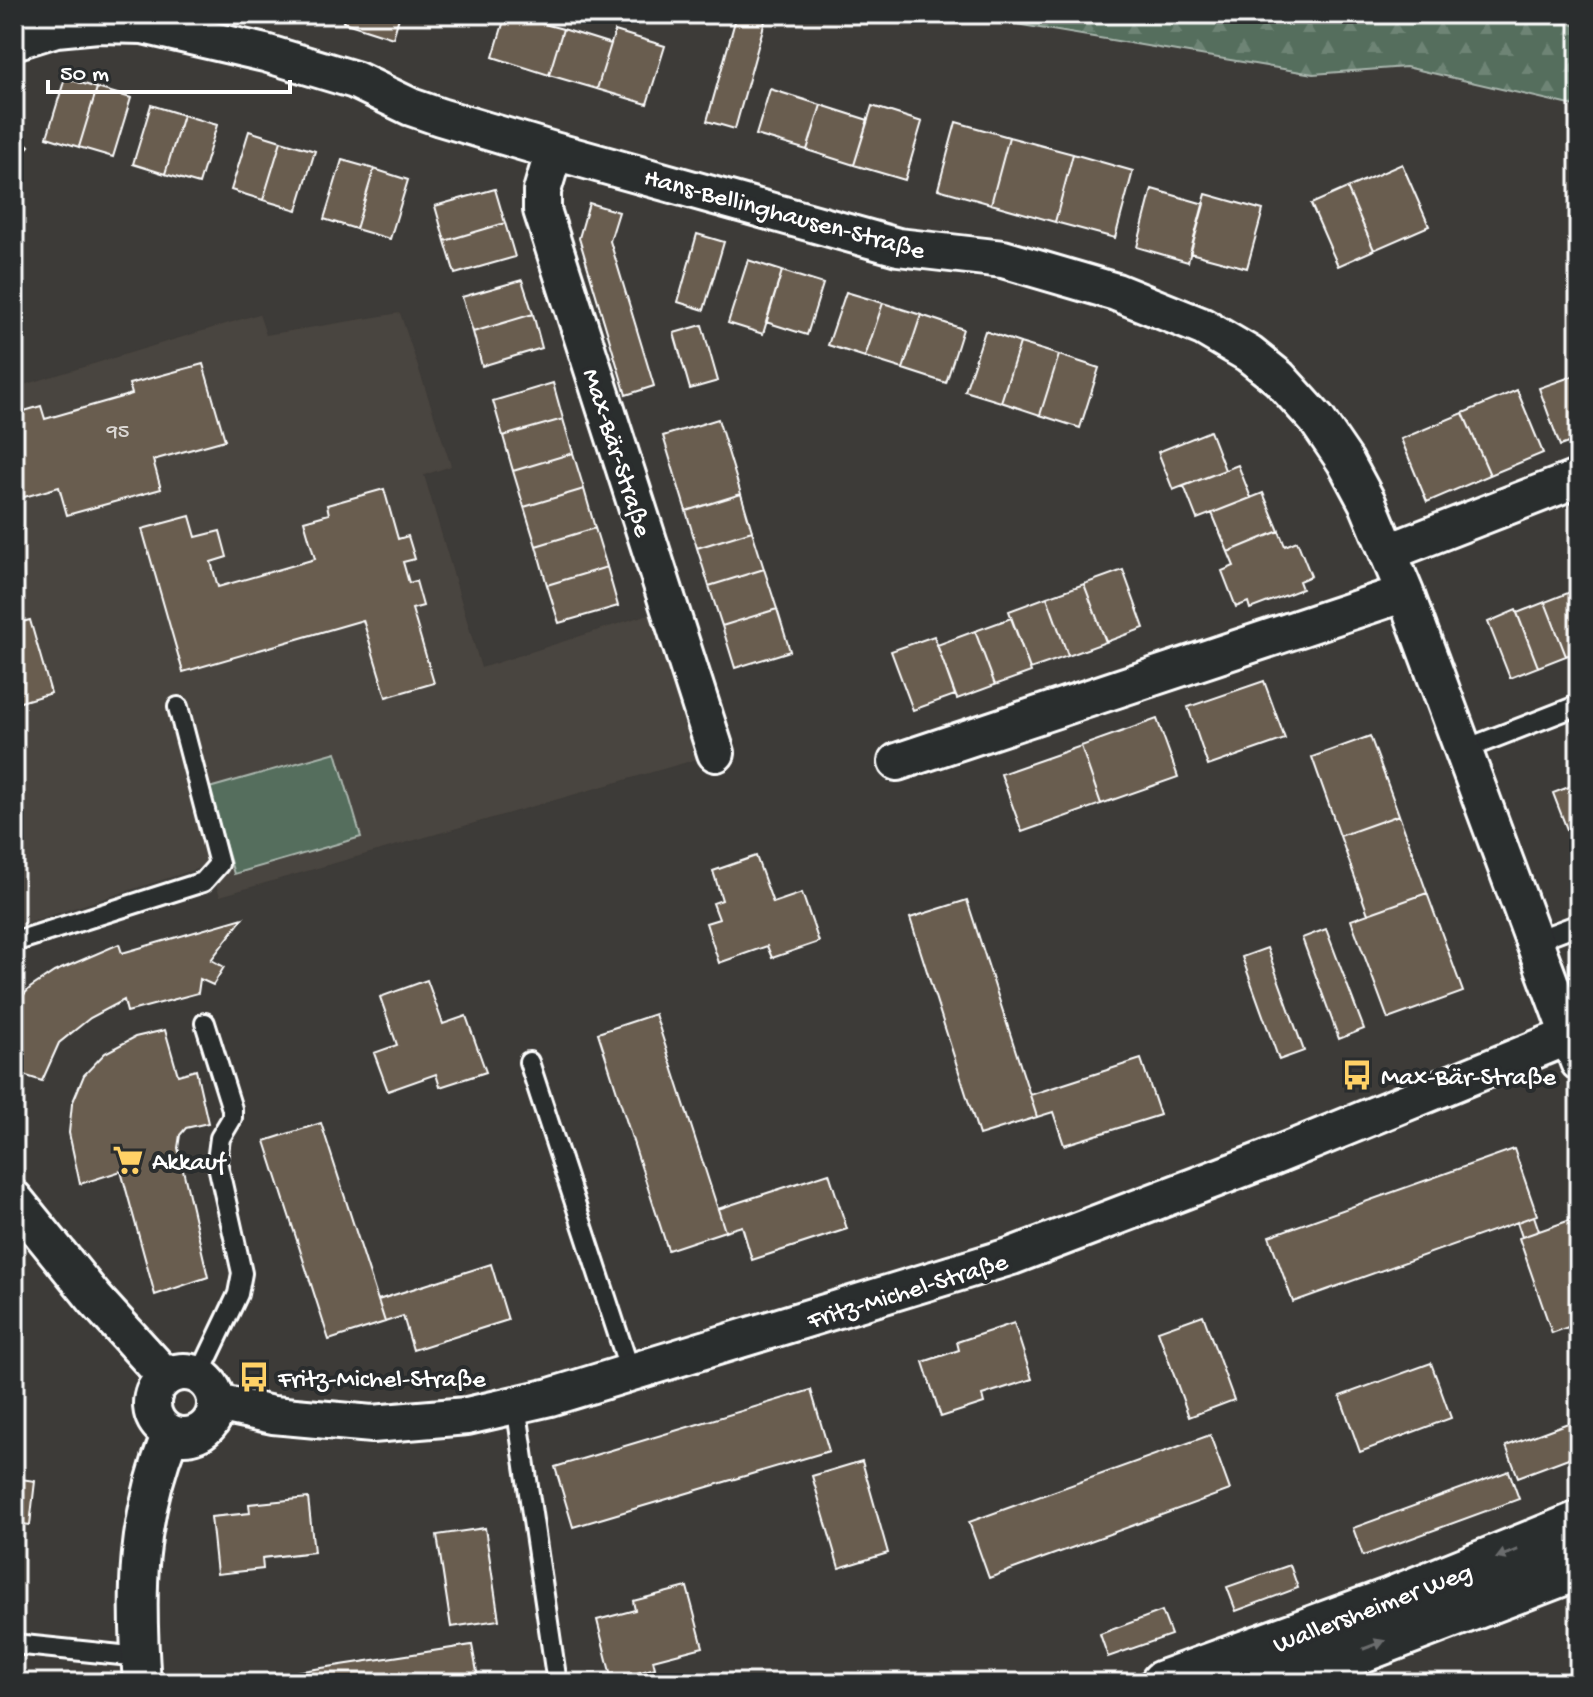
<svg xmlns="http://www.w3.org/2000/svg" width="1593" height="1697" viewBox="0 0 1593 1697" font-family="'Gochi Hand',sans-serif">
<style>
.built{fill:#4a453f}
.grass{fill:#546e5d;stroke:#aab6ae;stroke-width:2}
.forest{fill:url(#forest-firs);stroke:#aab6ae;stroke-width:2}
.building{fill:#695d50;stroke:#fff;stroke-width:2}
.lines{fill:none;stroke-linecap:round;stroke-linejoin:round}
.lane-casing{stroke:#fff;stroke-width:24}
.street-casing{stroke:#fff;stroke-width:42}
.secondary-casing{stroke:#fff;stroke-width:50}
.lane{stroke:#2a2d2e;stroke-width:18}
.street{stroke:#2a2d2e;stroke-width:36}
.secondary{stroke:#2a2d2e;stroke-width:44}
.oneway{fill:#6a6c6d}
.labels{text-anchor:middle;stroke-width:8;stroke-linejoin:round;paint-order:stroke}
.number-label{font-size:22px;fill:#dad6d3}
.street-label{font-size:26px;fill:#fff;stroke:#2a2d2e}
.poi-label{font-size:26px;fill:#fff;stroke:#2a2d2e;text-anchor:start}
</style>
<defs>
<pattern id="forest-firs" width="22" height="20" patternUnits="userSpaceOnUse" patternTransform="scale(2)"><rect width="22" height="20" fill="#546e5d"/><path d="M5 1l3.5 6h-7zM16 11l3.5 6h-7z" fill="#6e8475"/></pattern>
</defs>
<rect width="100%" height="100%" fill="#3d3b38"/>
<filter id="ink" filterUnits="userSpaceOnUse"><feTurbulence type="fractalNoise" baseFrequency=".0125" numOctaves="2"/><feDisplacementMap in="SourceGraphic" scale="16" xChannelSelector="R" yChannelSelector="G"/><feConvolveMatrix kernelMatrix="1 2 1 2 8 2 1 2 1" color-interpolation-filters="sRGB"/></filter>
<g filter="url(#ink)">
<path class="built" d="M400,313L451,466L424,475L481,668L655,612L701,758L220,896L209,865L14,927V388L259,314L266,335Z"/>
<path class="grass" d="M336,752L361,837L234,874L209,788Z"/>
<path class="forest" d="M957,14H1525L1579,26V107L1406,67L1313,74Z"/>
<path class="building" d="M345,14H400L393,38L343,22Z
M506,14L563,29L549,75L493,57Z
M737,14H767L735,129L707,121Z
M563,29L611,44L597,89L549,75Z
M615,31L665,46L647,104L597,89Z
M65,78L97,88L79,147L47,137Z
M97,88L131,98L113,157L79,147Z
M770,89L821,105L807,150L756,135Z
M151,105L183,115L165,174L133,164Z
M821,105L868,120L854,165L807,150Z
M872,106L922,122L905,180L854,165Z
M183,115L217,125L199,184L165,174Z
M956,122L1009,137L991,204L938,189Z
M14,131L29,146L14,162Z
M249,131L281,141L263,200L231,190Z
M1009,137L1073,154L1055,222L991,204Z
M281,141L315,151L297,210L263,200Z
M1073,154L1133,171L1115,238L1055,222Z
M342,160L374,169L356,229L324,219Z
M1402,164L1429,226L1374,250L1347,188Z
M374,169L408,180L390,239L356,229Z
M1347,188L1374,250L1338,266L1311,204Z
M495,189L505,223L445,241L435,206Z
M1152,189L1204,204L1188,262L1137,247Z
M1206,194L1263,210L1247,268L1190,253Z
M589,203L619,212L610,241L654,386L626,395L579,238Z
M505,223L515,257L455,274L445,241Z
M697,234L724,242L704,310L678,302Z
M748,260L782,271L763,334L728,323Z
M782,271L823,284L807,335L766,322Z
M522,280L533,314L473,332L462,297Z
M846,292L883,303L865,357L828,345Z
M883,303L921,315L903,369L865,357Z
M533,314L542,348L482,366L473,332Z
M921,315L963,329L946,383L903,369Z
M702,325L718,381L690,389L674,333Z
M985,331L1020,343L1001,402L965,391Z
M1020,343L1059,355L1040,415L1001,402Z
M1059,355L1099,368L1080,428L1040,415Z
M203,364L225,440L153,460L161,489L67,515L59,487L14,500V414L41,406L45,419L132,394L129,384Z
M1579,374V439L1560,446L1539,388Z
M553,383L563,419L503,436L493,401Z
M1517,390L1543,453L1490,475L1463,413Z
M1463,413L1490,475L1427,502L1401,439Z
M563,419L573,453L513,471L503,436Z
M718,419L741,494L686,511L663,436Z
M1210,431L1225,470L1173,490L1158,452Z
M573,453L584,489L524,507L513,471Z
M1238,465L1251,498L1197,519L1184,486Z
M384,489L398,539L408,536L415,559L403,562L409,583L416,581L423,606L412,609L434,683L386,697L363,620L183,672L142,529L190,516L196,537L220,531L227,557L211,562L218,587L315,559L304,521L329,514L327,505Z
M584,489L595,528L536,546L524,507Z
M1263,493L1279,531L1228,552L1212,513Z
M741,494L752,531L697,548L686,511Z
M595,528L607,567L547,585L536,546Z
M752,531L764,569L709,586L697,548Z
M1279,531L1285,546L1297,541L1311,576L1299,581L1302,589L1250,609L1248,602L1236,607L1222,571L1234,566L1228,552Z
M607,567L618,606L559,623L547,585Z
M764,569L777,609L722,626L709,586Z
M1123,570L1144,628L1106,642L1084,584Z
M1084,584L1106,642L1068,656L1047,597Z
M1573,591L1579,606V651L1566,656L1545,602Z
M1047,597L1068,656L1030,669L1009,611Z
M1545,602L1566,656L1538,667L1517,613Z
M777,609L790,651L735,668L722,626Z
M1516,610L1538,667L1510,678L1488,622Z
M1011,618L1031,672L995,685L975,631Z
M30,620L51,693L14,704V624Z
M975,631L995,685L957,699L937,645Z
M934,636L955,695L913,710L891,651Z
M1264,681L1285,739L1208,766L1188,707Z
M1157,719L1178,777L1101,804L1081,746Z
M1370,736L1399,815L1340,836L1312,757Z
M1081,746L1101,804L1022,832L1001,774Z
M1579,783V848L1575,850L1553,793Z
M1399,815L1427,893L1368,914L1340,836Z
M756,856L773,903L802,893L819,942L772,958L767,946L719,963L706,923L719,919L713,903L722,900L713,871Z
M1427,893L1463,992L1388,1019L1351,920Z
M967,900L1037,1117L979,1135L910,918Z
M243,918L211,960L224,967L213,985L200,979L198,993L127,1012L124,1000L90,1018L59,1043L42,1081L14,1072V1005L30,988L54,972L119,944L122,953Z
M1326,929L1364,1029L1339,1039L1302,938Z
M1267,948L1304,1051L1279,1060L1242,957Z
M427,980L443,1024L466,1016L486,1072L440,1087L436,1074L388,1091L374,1053L397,1045L380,997Z
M655,1014L725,1231L668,1250L598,1033Z
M165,1030L178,1075L196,1070L208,1123L186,1128L180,1135L178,1148L208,1277L155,1295L121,1171L80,1184L69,1133L72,1104L84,1075L105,1053L135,1037Z
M1141,1059L1160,1115L1064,1145L1053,1112L1037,1117L1030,1095Z
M321,1123L385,1322L329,1340L265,1141Z
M1514,1149L1537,1215L1293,1302L1269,1236Z
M829,1173L847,1229L752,1260L742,1226L725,1231L718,1209Z
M1534,1216L1539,1231L1522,1237L1517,1222Z
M1579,1217V1323L1552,1333L1519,1238Z
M491,1264L508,1320L413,1350L403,1316L385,1322L378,1300Z
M1203,1315L1234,1400L1189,1417L1158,1331Z
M1014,1323L1032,1379L982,1395L984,1403L941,1417L923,1362L959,1350L957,1342Z
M1431,1363L1451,1418L1360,1452L1340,1396Z
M811,1390L829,1451L573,1527L555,1467Z
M1579,1419V1454L1518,1477L1506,1446Z
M1210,1435L1230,1490L989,1578L969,1522Z
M862,1461L888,1553L839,1568L812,1476Z
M1509,1471L1519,1499L1363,1556L1353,1528Z
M14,1478L35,1481L30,1525L14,1523Z
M308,1498L314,1552L262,1558L263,1569L217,1574L211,1517L250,1513L249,1504Z
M485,1528L499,1620L451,1627L437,1535Z
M1290,1565L1298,1588L1236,1611L1227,1587Z
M687,1587L703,1647L653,1660L655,1668L612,1680L597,1620L635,1610L633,1601Z
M1162,1611L1171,1635L1108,1657L1100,1634Z
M472,1645L479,1683H223Z"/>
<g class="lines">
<g class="lane-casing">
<path id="lane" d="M1463,750L1579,705
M1534,941L1579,924
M14,942L203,882L219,864L178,707
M529,1062L631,1374
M199,1376L238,1294L242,1273L217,1161L220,1138L232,1118V1109L205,1023
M516,1405L557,1683
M14,1644L140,1657"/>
</g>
<g class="street-casing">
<path id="street" d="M14,41L56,28L98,24L143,25L265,53L355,80L411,107L440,117L554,151L898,247L1003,259L1116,292L1203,327L1249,354L1279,378L1317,420L1345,461L1367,502L1405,593L1579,1062
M554,151L542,191V210L716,753
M1389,552L1579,478
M897,762L1405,593
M14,1199L95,1299L165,1376
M152 1404a32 32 0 1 1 64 0a32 32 0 1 1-64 0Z
M217,1403L273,1415L372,1424L467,1416L550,1397L1012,1256L1267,1159L1569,1036
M142,1683C135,1592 136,1521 170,1435"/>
</g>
<g class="secondary-casing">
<path id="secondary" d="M1163,1683L1391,1600L1579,1524
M1275,1683L1579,1567"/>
</g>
<use href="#lane" class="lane"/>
<use href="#street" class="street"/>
<use href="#secondary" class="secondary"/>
</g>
<defs><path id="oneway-solid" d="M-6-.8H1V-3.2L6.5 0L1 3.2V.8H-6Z" transform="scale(2)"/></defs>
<g class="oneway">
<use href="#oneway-solid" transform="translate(1507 1554) rotate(158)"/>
<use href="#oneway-solid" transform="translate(1374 1645) rotate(-21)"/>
</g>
</g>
<defs>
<g id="bus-bare" transform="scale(2.4)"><path d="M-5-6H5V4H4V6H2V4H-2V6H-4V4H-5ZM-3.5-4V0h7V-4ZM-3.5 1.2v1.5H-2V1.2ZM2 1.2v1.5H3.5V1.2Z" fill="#ffd166" stroke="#2a2d2e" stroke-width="2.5" paint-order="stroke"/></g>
<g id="supermarket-bare" transform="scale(2.4)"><path d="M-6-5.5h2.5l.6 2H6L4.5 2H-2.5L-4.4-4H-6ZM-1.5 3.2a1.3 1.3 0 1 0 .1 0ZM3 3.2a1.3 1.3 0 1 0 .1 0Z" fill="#ffd166" stroke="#2a2d2e" stroke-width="2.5" paint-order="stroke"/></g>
</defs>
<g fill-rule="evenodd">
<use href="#bus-bare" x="1357" y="1075"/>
<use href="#supermarket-bare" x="128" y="1160"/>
<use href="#bus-bare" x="254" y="1377"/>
</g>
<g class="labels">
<g class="number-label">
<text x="118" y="437">95</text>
</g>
<g class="street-label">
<text transform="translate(785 212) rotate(15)" y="9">Hans-Bellinghausen-Straße</text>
<text transform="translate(619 452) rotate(72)" y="9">Max-Bär-Straße</text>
<text transform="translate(907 1289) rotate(-17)" y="9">Fritz-Michel-Straße</text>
<text transform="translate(1372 1606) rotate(-21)" y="9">Wallersheimer Weg</text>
</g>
<g class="poi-label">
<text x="1381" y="1084">Max-Bär-Straße</text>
<text x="152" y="1169">Akkauf</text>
<text x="278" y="1386">Fritz-Michel-Straße</text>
</g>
</g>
<rect width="1593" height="1697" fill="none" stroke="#2a2d2e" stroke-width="48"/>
<rect x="24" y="24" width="1545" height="1649" fill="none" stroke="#fff" stroke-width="3" filter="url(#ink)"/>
<path d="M48 80v12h242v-12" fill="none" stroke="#ffffff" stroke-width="4"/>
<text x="60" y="80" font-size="24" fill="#ffffff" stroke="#2a2d2e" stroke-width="6" paint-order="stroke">50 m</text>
</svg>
